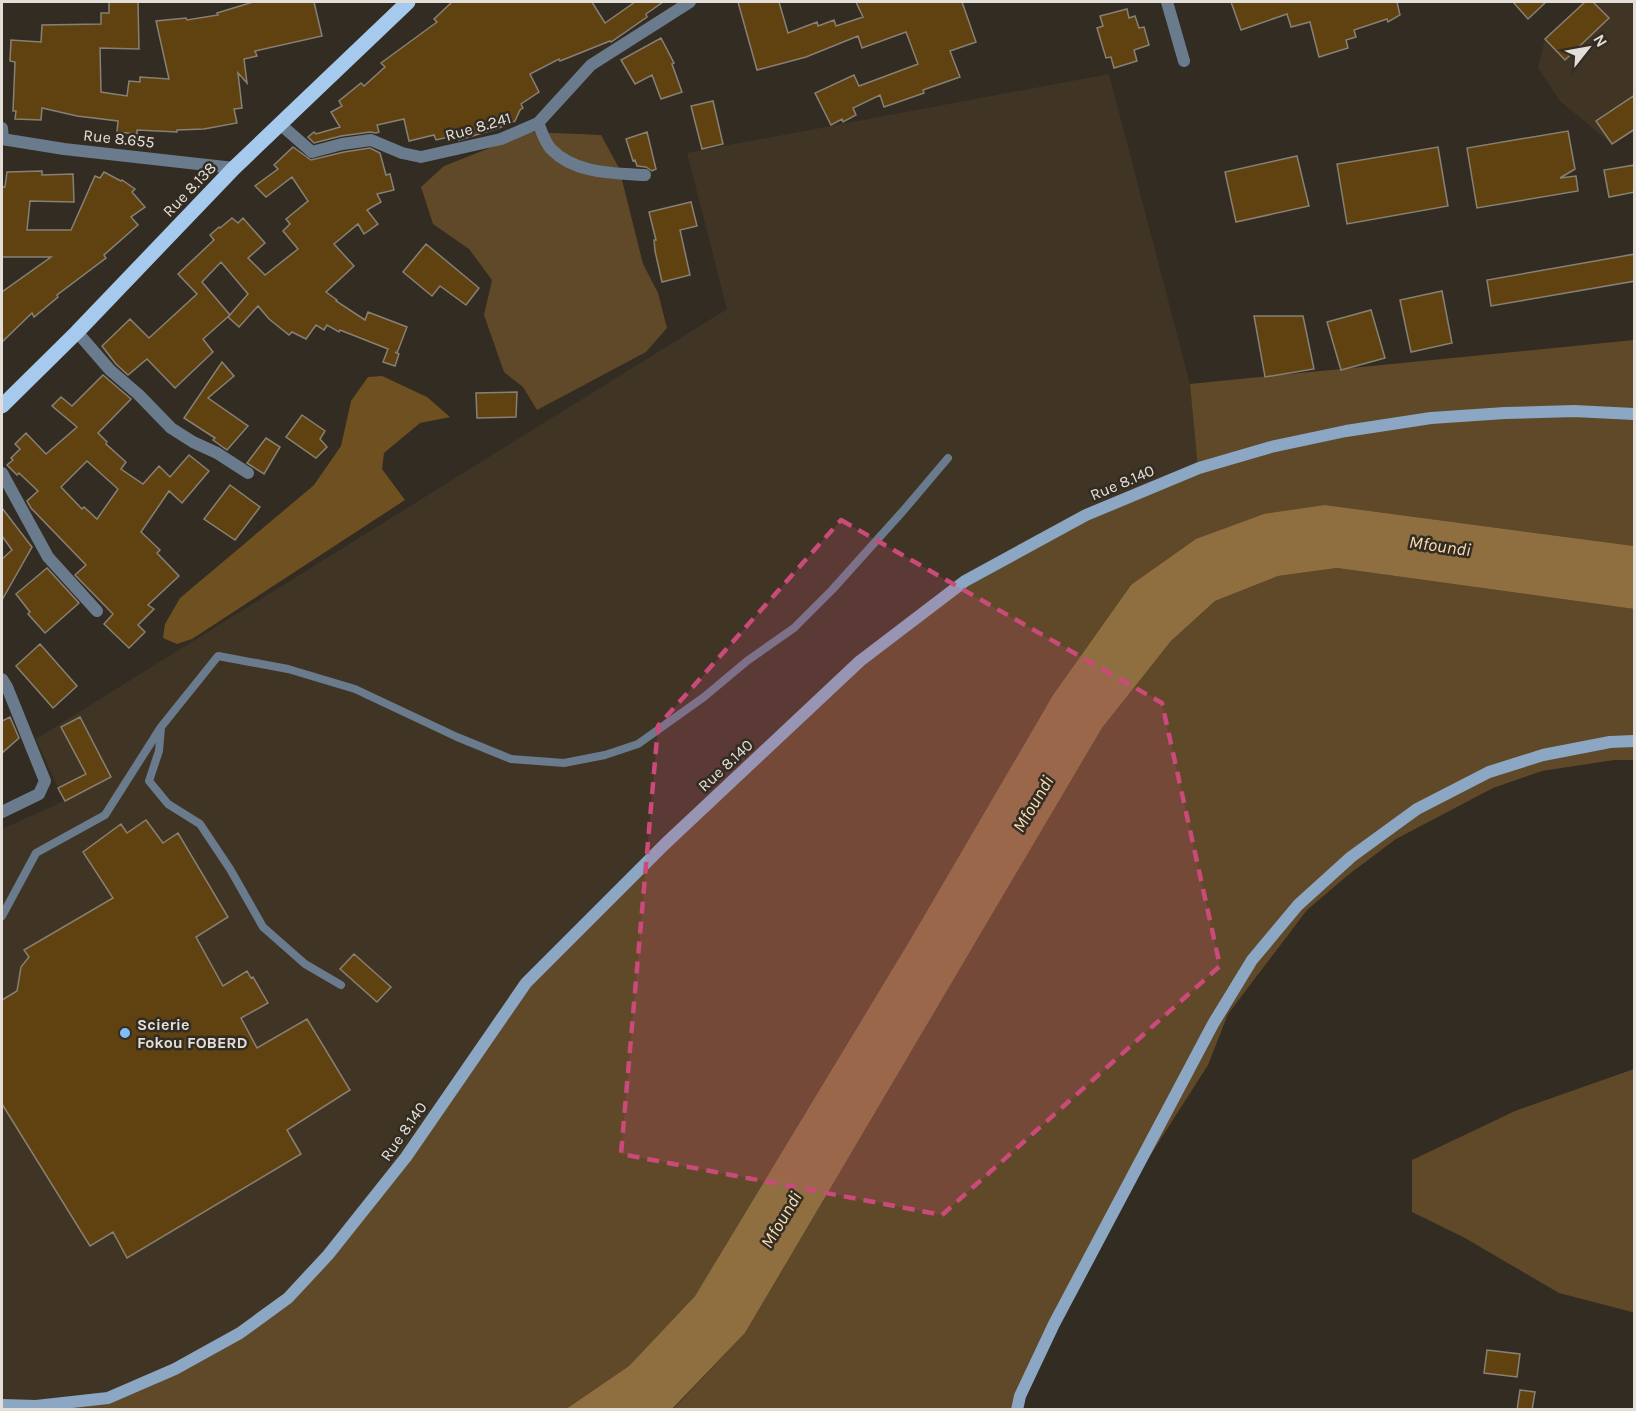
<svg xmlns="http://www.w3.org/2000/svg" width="1636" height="1411" viewBox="0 0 1636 1411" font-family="Karla,sans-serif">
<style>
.built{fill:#403525}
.green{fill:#604928}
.forest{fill:#6f5021}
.water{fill:#8f6f40}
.building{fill:#604211;stroke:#888074;stroke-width:1.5;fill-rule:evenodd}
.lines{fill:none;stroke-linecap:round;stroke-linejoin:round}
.service{stroke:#6a7b8d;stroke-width:8}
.minor{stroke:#6a7b8d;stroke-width:12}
.tertiary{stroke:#6a7b8d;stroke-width:12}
.secondary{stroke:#8ca7c3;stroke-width:12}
.primary{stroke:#a6c9ee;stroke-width:15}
.marked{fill:#ca4a7a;fill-opacity:0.2;stroke:#ca4a7a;stroke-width:4.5;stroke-dasharray:12 8;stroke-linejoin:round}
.poi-dot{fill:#81bdfa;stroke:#332c22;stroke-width:2}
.labels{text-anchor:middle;stroke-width:5;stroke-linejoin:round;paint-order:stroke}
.street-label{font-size:16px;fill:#e3dfd8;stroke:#332c22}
.poi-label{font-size:16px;font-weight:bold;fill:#e3dfd8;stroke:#332c22;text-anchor:start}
.water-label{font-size:18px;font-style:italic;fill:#fbddb4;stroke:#332c22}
</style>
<rect width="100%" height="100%" fill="#332c22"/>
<path class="built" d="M1585,2H1634V129L1612,144L1560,101L1538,68L1545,39Z
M1109,74L1190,384L1199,468L240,1333L108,1398L2,1405V829L64,801L36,739L727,309L687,153Z"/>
<path class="green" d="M530,132L601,135L619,168L643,264L658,293L667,328L646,352L537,410L523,387L504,372L484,315L492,280L469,249L433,224L421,187L444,166Z
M1634,340V546L1325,505L1131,585L1053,695L910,940L695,1296L629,1366L566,1409L2,1410L108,1398L240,1333L328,1255L526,983L860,661L965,581L1086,515L1198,468L1190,384Z
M1337,568L1634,609V760H1614L1542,771L1493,788L1396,839L1348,875L1307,910L1228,1014L1208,1065L1119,1204L1017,1409L672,1410L745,1333L1102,728L1171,641L1215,601L1278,576Z
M1634,1069V1311L1632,1312L1559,1293L1465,1238L1412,1212V1160L1515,1111Z"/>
<path class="forest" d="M382,376L427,397L450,417L420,423L384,453L382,469L405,500L192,639L177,644L163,638L165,624L180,598L314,485L341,446L351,401L368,377Z"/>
<path class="water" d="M1325,505L1634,546V609L1337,568L1278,576L1215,601L1171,641L1102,728L745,1333L672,1409H566L629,1366L695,1296L910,940L1053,695L1131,585L1196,539L1264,514Z"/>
<path class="building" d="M109,2H138L139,49L100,48L101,92L127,96L129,81L140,82V77L169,79L156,21L186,18L187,20L218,15L217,13L253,2H314L322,36L255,51L257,56L244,59L247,83L238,73L242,108L234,109L237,123L204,129L177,130V132L137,130V134L117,132L118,121L77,116L42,108L41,120L15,119L16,111H13L15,62L10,61L11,40L41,42L42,25L101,24V13H109Z
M452,2H592L605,23L635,2H663L646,14L647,17L611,42L610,41L560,61L559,59L530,74L539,92L521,104L523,108L520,110L515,121L499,128L459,140L458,135L436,140L434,135L409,141L404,119L377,125L379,132L376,133L370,132L341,136L314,143L308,137L314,132L316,134L340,127L331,112L342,106L339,101L361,83L364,86L385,67L381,63L437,22L434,19Z
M738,2H779L788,33L817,22L818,26L834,20L836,26L863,17L856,2H962L976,42L950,51L960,77L923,90L924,93L884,107L880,95L853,108L856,115L843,122L842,119L831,125L815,93L854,75L859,86L918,64L906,32L862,48L858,36L806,57L757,70Z
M1231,2H1397L1400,15L1388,22L1387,19L1354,30L1356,37L1346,40L1348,48L1319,57L1310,22L1291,27L1287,14L1241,30Z
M1513,2H1546L1528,19Z
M1585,2H1593L1609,18L1565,60L1545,39Z
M1127,9L1129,18L1135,16L1139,28L1144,27L1149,45L1134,50L1137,61L1114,68L1111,57L1106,58L1097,28L1103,26L1100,16Z
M661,38L674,63L672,64L682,92L661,99L652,75L635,84L621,60Z
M1635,95V129L1612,144L1596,121Z
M713,101L723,144L702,149L691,106Z
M1568,131L1575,169L1560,178L1576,176L1578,191L1477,208L1467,148Z
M647,132L656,169L652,171L646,167L637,166L635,160L633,161L626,139Z
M293,147L311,160L344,152L370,148L380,153L386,175L390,174L394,190L377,194L381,202L367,210L378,224L364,234L358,224L334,244L354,266L326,292L337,300L336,301L365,320L368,312L407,327L397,353L395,352L399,354L395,366L383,362L388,349L340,330L339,332L327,325L324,330L316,325L306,339L292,332L289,335L269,319L258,306L239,327L228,317L248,294L221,262L202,282L230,315L203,339L213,352L175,388L147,359L128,375L116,364L102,346L130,319L149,338L197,294L178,274L214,240L210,235L219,227L220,228L232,218L238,223L243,218L265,243L248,258L265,275L298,249L283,231L290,224L286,219L308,201L292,177L266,197L255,186L278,169L274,165Z
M1438,147L1448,206L1347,224L1337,164Z
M1297,156L1309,206L1236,222L1225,172Z
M1635,165V192L1609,197L1604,170Z
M42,171V175L73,174L74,202L30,201L27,230H71L95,176L100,178L104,172L121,181L122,180L135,189L132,192L145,207L131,217L138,225L104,255L106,258L57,295L58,297L34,317L32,313L2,342V292L51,257H2V187H5L7,172Z
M691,202L697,226L680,230L690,275L662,282L655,251L654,240H656L649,212Z
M426,244L479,288L466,305L440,286L432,296L403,272Z
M1635,254V281L1491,306L1487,280Z
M1442,291L1452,343L1411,352L1400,300Z
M1371,310L1385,358L1341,370L1327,322Z
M1254,316H1303L1314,369L1265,377Z
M222,362L234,376L208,398L248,426L227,450L213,440L215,438L184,418Z
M103,375L131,399L98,433L107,442L106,444L126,462L121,469L143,484L159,466L170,477L189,455L209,471L182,503L169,491L141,532L160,550L157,553L179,576L148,605L154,609L138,625L145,632L129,648L104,624L113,614L75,575L86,565L31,508L27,501L38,491L19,473L17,475L7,465L13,460L11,458L20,449L15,444L26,433L46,454L77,427L52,406L61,397L72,406ZM87,461L118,489L97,519L84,507L82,509L61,487Z
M517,392L516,417L477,418L476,393Z
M302,415L325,431L320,439L327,447L316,458L286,437Z
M266,438L280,447L264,474L247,463Z
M230,485L260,507L235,540L204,519Z
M2,508L32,547L2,600V559L12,550L2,536Z
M47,568L79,603L45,633L28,614L30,612L16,594Z
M40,644L77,686L53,708L16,666Z
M10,717L19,738L2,753V721Z
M80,717L111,777L65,801L58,788L86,774L61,727Z
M146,820L163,843L178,833L228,917L196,937L223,986L247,971L251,978L253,977L268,1003L241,1018L257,1048L307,1019L350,1090L287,1130L301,1154L127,1258L113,1232L90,1246L2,1104V1000L17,991L21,967L29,957L24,950L113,898L83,852L121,824L127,833Z
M354,954L391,987L377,1002L340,969Z
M1487,1350L1520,1354L1517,1377L1484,1373Z
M1520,1390L1535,1392L1532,1410H1517Z"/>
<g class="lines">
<path class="service" d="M161,728L159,751L149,781L168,804L200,824L230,869L263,927L305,964L341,985
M2,916L36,853L105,815L161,727L218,656L288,669L355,689L457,737L511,759L564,763L605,755L638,744L704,697L747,661L794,628L832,590L903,511L948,458"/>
<path class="minor" d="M1167,2L1184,61
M538,123C542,132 545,143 551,149C575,174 613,173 645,175
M280,124L312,152L342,144L371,140L402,153L421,157L501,139L538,123L591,65L690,2
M2,128L3,139
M77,332L110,370L139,395L171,428L193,442L217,453L248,473
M2,473L48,557L97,611
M2,679L7,687L45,781L39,794L2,812"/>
<path class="tertiary" d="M2,139L64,149L234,168"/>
<path class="secondary" d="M2,1405L36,1406L108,1398L175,1369L240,1333L288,1298L328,1255L406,1157L526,983L665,844L860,661L965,581L1086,515L1199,468L1271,447L1346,431L1431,418L1505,413L1574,411L1634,414
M1017,1410L1020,1396L1054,1324L1213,1024L1252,960L1298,905L1351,857L1417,809L1489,772L1543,755L1610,742L1634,741"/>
<path class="primary" d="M2,406L77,332L234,168L408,2"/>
</g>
<path class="marked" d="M841,520L1162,703L1220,966L942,1215L621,1154L658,726Z"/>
<circle class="poi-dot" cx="125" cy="1033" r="6"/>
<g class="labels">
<g class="street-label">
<text transform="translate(478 126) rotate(-16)" y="6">Rue 8.241</text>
<text transform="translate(119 138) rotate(6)" y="6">Rue 8.655</text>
<text transform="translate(189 189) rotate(-46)" y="6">Rue 8.138</text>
<text transform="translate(1122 482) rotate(-23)" y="6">Rue 8.140</text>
<text transform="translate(725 765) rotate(-43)" y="6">Rue 8.140</text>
<text transform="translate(403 1131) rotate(-55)" y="6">Rue 8.140</text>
</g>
<g class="poi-label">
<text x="137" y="1030">Scierie<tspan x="137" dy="18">Fokou FOBERD</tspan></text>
</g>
<g class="water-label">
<text transform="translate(1440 546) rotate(8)" y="6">Mfoundi</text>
<text transform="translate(1033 804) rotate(-59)" y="6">Mfoundi</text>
<text transform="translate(781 1220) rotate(-59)" y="6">Mfoundi</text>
</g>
</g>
<rect width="1636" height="1411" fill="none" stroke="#e3dfd8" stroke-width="6"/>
<g transform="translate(1588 48) rotate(59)" stroke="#332c22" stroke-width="4.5" paint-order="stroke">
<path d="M0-4.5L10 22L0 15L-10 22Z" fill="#e3dfd8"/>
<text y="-9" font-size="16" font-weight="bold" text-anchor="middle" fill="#e3dfd8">N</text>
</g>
</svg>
